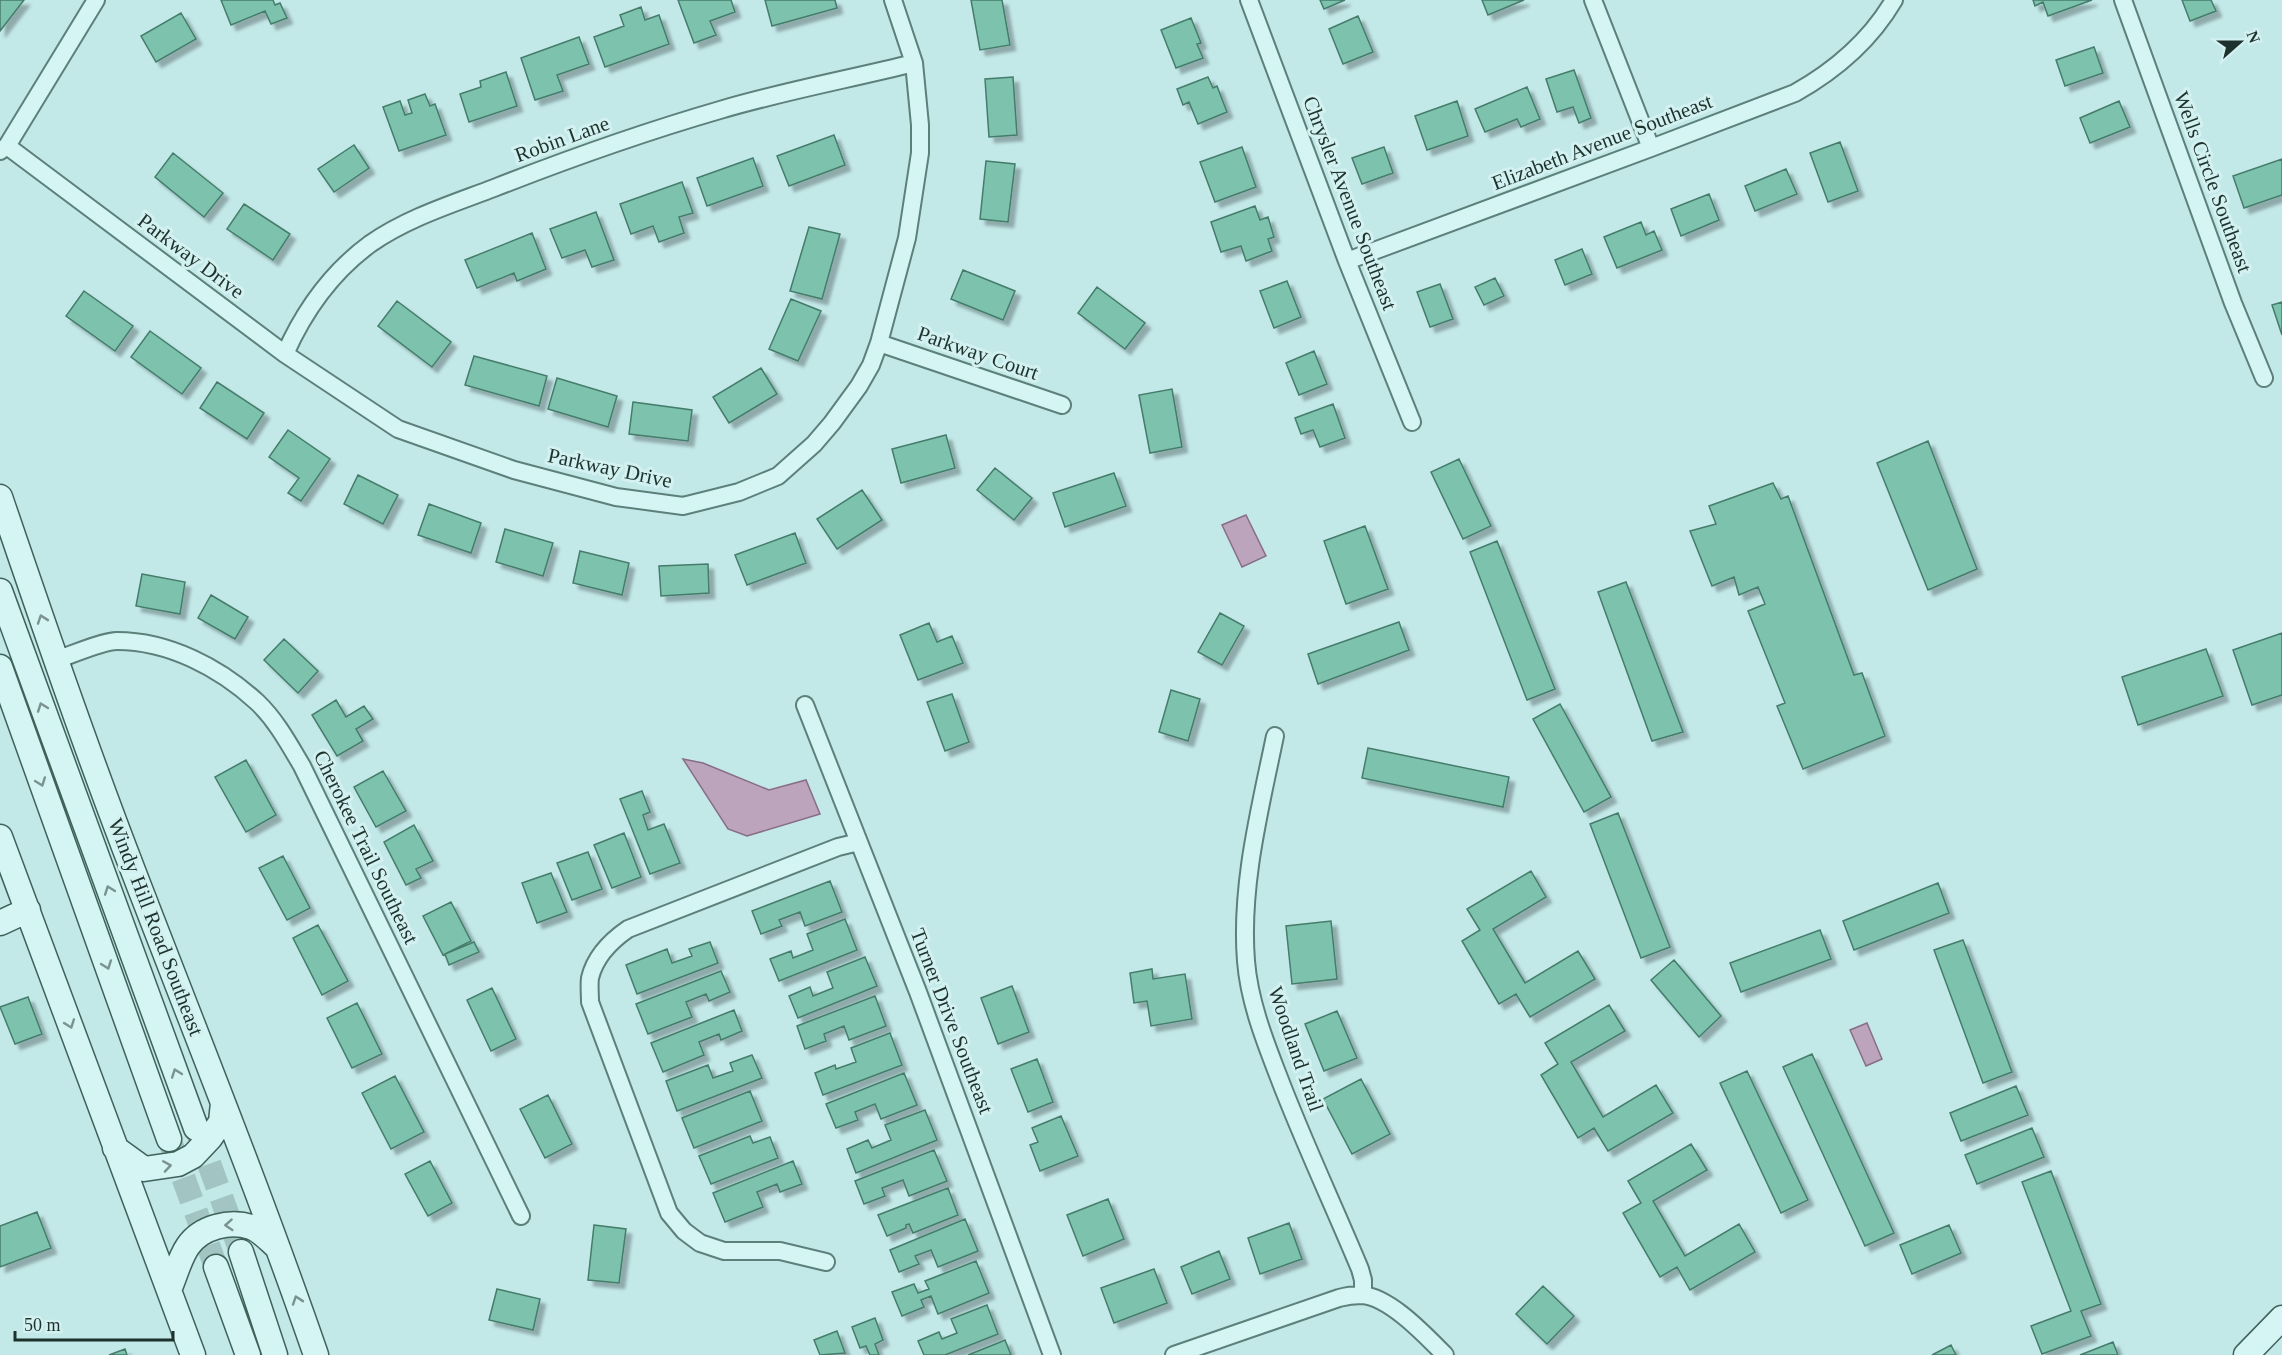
<svg xmlns="http://www.w3.org/2000/svg" width="2282" height="1355" viewBox="0 0 2282 1355" font-family="Georgia,serif">
<style>
.water{fill:#bba4bc;stroke:#886d87;stroke-width:1.5}
.building{fill:#7dc2ad;stroke:#447d6b;stroke-width:1.5;filter:url(#shadow)}
.lines{fill:none;stroke-linecap:round;stroke-linejoin:round}
.secondary-tunnel{stroke:#a2c4c3;stroke-width:24;stroke-dasharray:24 12;stroke-linecap:butt}
.street-casing{stroke:#5c807a;stroke-width:20}
.secondary-casing{stroke:#3f625b;stroke-width:27}
.street{stroke:#d5f4f4;stroke-width:16}
.secondary{stroke:#d5f4f4;stroke-width:24}
.oneway{stroke:#7a9390}
.labels{text-anchor:middle;stroke-width:6;stroke-linejoin:round;paint-order:stroke}
.street-label{font-size:21px;fill:#1e322d;stroke:#d2f1f0}
</style>
<defs>
<filter id="shadow"><feDropShadow dx="5.5" dy="5.5" stdDeviation="1.5" flood-color="#0004"/></filter>
</defs>
<rect width="100%" height="100%" fill="#c3e8e8"/>
<path class="water" d="M1246,515L1266,556L1242,567L1222,525Z
M683,759L703,763L769,790L806,780L820,814L747,836L728,829Z
M1867,1023L1882,1059L1866,1066L1850,1030Z"/>
<path class="building" d="M0,0H24L0,31Z
M221,0H273L275,5L280,3L287,18L271,24L265,11L231,25Z
M678,0H731L735,12L710,21L716,35L694,43Z
M765,0H835L837,8L772,26Z
M971,0H1002L1010,45L980,50Z
M1320,0H1345L1324,9Z
M1482,0H1524L1488,15Z
M2033,0H2092L2048,16L2043,2L2035,6Z
M2182,0H2211L2216,11L2190,21Z
M641,7L645,20L659,15L669,44L605,67L594,37L624,26L620,15Z
M181,13L196,39L156,62L141,36Z
M1358,16L1373,52L1343,64L1329,29Z
M1191,18L1201,43L1197,44L1203,58L1176,68L1161,30Z
M579,37L589,64L557,75L563,91L535,100L521,58Z
M2094,47L2103,73L2065,86L2056,60Z
M1574,70L1591,118L1579,123L1573,107L1557,112L1546,79Z
M506,72L517,106L469,122L460,94L481,87L480,81Z
M1013,77L1017,135L989,137L985,79Z
M1208,77L1213,88L1217,86L1227,112L1198,124L1189,102L1183,105L1177,89Z
M1527,87L1540,119L1521,127L1517,119L1485,132L1475,109Z
M425,94L430,106L435,104L446,135L399,151L383,107L400,101L405,115L412,113L408,100Z
M1457,101L1468,136L1427,150L1415,116Z
M2119,101L2130,127L2090,143L2080,118Z
M834,135L845,165L789,186L777,156Z
M1840,142L1858,191L1828,202L1810,153Z
M354,145L369,168L334,192L318,169Z
M1242,147L1256,187L1215,202L1200,162Z
M1384,147L1393,173L1362,184L1352,158Z
M173,153L223,193L204,217L155,177Z
M753,158L763,186L707,206L697,178Z
M2282,159V195L2244,208L2233,176Z
M986,161L1015,164L1008,222L980,219Z
M1786,169L1797,194L1755,211L1745,186Z
M682,182L693,213L679,217L684,233L659,242L653,226L631,234L620,204Z
M1709,194L1719,220L1681,236L1671,209Z
M244,204L290,234L273,260L227,229Z
M1255,206L1260,220L1268,217L1274,237L1268,239L1272,251L1246,261L1241,246L1221,252L1211,222Z
M596,212L614,260L592,267L585,250L562,258L550,229Z
M1641,222L1646,235L1654,231L1662,250L1617,268L1604,237Z
M809,227L840,234L822,299L790,291Z
M532,233L546,269L517,281L514,273L477,288L465,260Z
M1582,249L1592,274L1565,285L1555,260Z
M963,270L1015,291L1003,320L951,299Z
M1495,278L1504,296L1484,305L1475,287Z
M1287,281L1301,317L1274,328L1260,291Z
M1440,284L1453,319L1430,327L1417,292Z
M1097,287L1145,323L1125,349L1078,313Z
M84,291L133,326L115,351L66,316Z
M791,299L821,311L798,361L769,349Z
M397,301L451,342L432,367L378,326Z
M2282,302V335L2272,305Z
M150,331L201,368L182,394L131,357Z
M1314,351L1327,384L1299,395L1286,363Z
M474,356L547,376L539,406L465,385Z
M761,368L777,394L729,423L713,397Z
M557,378L617,396L608,427L548,409Z
M217,382L264,413L247,439L200,408Z
M1172,389L1182,447L1150,453L1139,395Z
M633,402L692,410L688,441L629,434Z
M1333,404L1345,438L1320,447L1313,430L1301,434L1295,418Z
M288,430L330,459L301,501L288,493L299,478L269,457Z
M946,435L955,468L901,483L892,449Z
M1928,441L1977,569L1928,590L1877,463Z
M1459,459L1491,526L1463,539L1431,472Z
M995,468L1032,498L1014,520L977,490Z
M1114,473L1126,506L1065,527L1053,493Z
M358,475L398,495L383,524L344,504Z
M1773,483L1781,499L1788,496L1854,675L1862,673L1885,736L1803,769L1777,706L1785,703L1748,611L1765,604L1758,587L1739,595L1734,577L1712,586L1690,531L1716,524L1709,506Z
M862,490L882,520L837,549L817,519Z
M429,504L481,523L471,553L418,535Z
M1365,526L1388,589L1346,604L1324,541Z
M505,529L553,543L543,576L496,562Z
M795,533L806,563L747,585L735,555Z
M1497,541L1555,689L1527,700L1470,552Z
M580,551L629,563L622,595L573,583Z
M708,564L709,593L661,596L659,566Z
M142,574L185,582L180,614L136,606Z
M1626,582L1683,732L1652,741L1598,592Z
M211,595L248,617L235,639L198,618Z
M1220,613L1244,626L1222,665L1198,652Z
M1399,622L1409,650L1318,684L1308,654Z
M929,623L937,642L952,636L963,663L918,680L900,635Z
M2282,633V695L2252,705L2233,650Z
M284,639L318,671L298,693L264,660Z
M2206,649L2223,696L2138,725L2122,677Z
M1171,690L1200,699L1188,741L1159,732Z
M952,694L969,742L945,751L927,702Z
M336,700L346,717L364,706L373,719L356,729L363,741L337,756L312,715Z
M1560,704L1611,797L1584,812L1533,719Z
M1368,748L1509,777L1503,807L1362,778Z
M246,760L276,815L246,832L215,777Z
M383,771L406,811L376,827L354,787Z
M642,791L650,812L643,815L648,830L664,824L680,863L650,874L620,799Z
M1618,813L1670,947L1641,958L1590,824Z
M414,825L433,861L416,869L421,878L406,885L384,842Z
M624,833L641,877L612,888L594,845Z
M588,852L602,889L572,900L557,863Z
M283,856L310,908L287,920L259,868Z
M1531,871L1546,897L1493,929L1525,983L1578,951L1595,979L1530,1017L1516,994L1499,1004L1462,941L1480,930L1467,909Z
M551,873L567,912L537,923L522,883Z
M830,881L842,912L805,926L800,912L779,920L782,926L761,934L752,911Z
M1938,883L1949,913L1854,950L1843,921Z
M451,902L471,941L443,955L423,916Z
M845,919L857,950L779,981L770,959L791,951L793,958L813,950L807,934Z
M1331,921L1337,979L1292,984L1286,926Z
M318,925L348,981L322,995L293,938Z
M1820,930L1831,959L1741,992L1730,963Z
M1963,940L2012,1072L1983,1083L1934,950Z
M474,942L479,952L449,965L445,954Z
M710,942L718,963L637,994L626,965L667,949L672,963L692,956L689,949Z
M865,957L877,986L798,1018L789,996L810,987L813,996L833,988L827,972Z
M1674,960L1721,1016L1699,1037L1651,980Z
M1152,969L1153,979L1185,974L1192,1019L1151,1026L1147,1001L1134,1003L1130,973Z
M721,971L730,992L709,1001L706,994L686,1002L692,1017L648,1034L636,1004Z
M1012,986L1029,1032L998,1044L981,998Z
M492,988L516,1039L491,1051L467,1000Z
M875,996L886,1026L849,1040L844,1026L824,1034L826,1041L805,1049L797,1026Z
M28,997L42,1034L15,1044L0,1007Z
M357,1003L382,1054L352,1068L327,1018Z
M1609,1005L1625,1031L1571,1062L1603,1117L1656,1085L1673,1113L1608,1151L1594,1128L1578,1138L1541,1075L1558,1064L1545,1043Z
M734,1010L742,1031L721,1040L719,1034L699,1042L704,1055L663,1072L651,1043Z
M1337,1011L1357,1058L1324,1071L1305,1024Z
M890,1033L902,1065L823,1095L815,1073L835,1065L836,1069L856,1062L851,1048Z
M1812,1054L1894,1233L1865,1246L1783,1067Z
M752,1055L762,1078L677,1111L666,1081L708,1065L713,1078L733,1071L730,1063Z
M1037,1059L1053,1102L1028,1112L1011,1069Z
M1747,1071L1808,1200L1781,1213L1720,1083Z
M904,1073L917,1105L881,1119L875,1104L855,1112L858,1120L836,1128L826,1104Z
M395,1076L424,1132L391,1149L362,1093Z
M1361,1079L1390,1134L1352,1154L1323,1099Z
M2016,1086L2028,1115L1961,1141L1950,1113Z
M750,1091L762,1121L694,1148L682,1118Z
M548,1095L572,1144L545,1158L520,1109Z
M925,1110L937,1140L856,1173L847,1149L868,1140L872,1148L891,1140L885,1125Z
M1061,1116L1078,1156L1040,1171L1030,1145L1038,1142L1032,1128Z
M2032,1128L2044,1157L1977,1184L1965,1155Z
M750,1136L753,1143L770,1137L778,1158L711,1184L699,1156Z
M1691,1144L1707,1170L1653,1201L1685,1256L1739,1224L1755,1252L1690,1290L1677,1267L1660,1277L1623,1213L1641,1203L1628,1181Z
M934,1150L947,1181L909,1196L903,1180L882,1188L885,1196L864,1204L855,1181Z
M430,1161L452,1203L428,1216L405,1174Z
M793,1161L802,1184L780,1192L777,1184L757,1192L763,1207L725,1222L713,1193Z
M2051,1171L2101,1304L2081,1311L2091,1336L2042,1354L2031,1326L2071,1311L2022,1182Z
M948,1188L958,1215L913,1233L909,1224L906,1225V1228L887,1236L878,1215Z
M1108,1199L1124,1239L1083,1256L1067,1215Z
M37,1212L51,1248L0,1267V1226Z
M965,1219L978,1251L938,1267L931,1250L915,1256L919,1264L899,1272L890,1250Z
M1289,1223L1302,1259L1260,1274L1248,1238Z
M594,1225L626,1229L619,1283L588,1280Z
M1949,1225L1961,1253L1912,1274L1900,1245Z
M1219,1251L1230,1279L1192,1294L1181,1267Z
M976,1261L989,1293L938,1314L931,1296L921,1300L924,1307L902,1316L892,1292L914,1284L918,1293L929,1289L925,1281Z
M1154,1269L1167,1303L1114,1323L1101,1288Z
M1543,1286L1574,1316L1547,1344L1516,1314Z
M497,1289L540,1299L533,1330L489,1320Z
M987,1305L998,1334L945,1355H924L918,1341L939,1332L942,1339L957,1333L951,1319Z
M875,1318L883,1340L875,1344L879,1355H870L866,1346L860,1348L852,1327Z
M837,1331L845,1353L820,1355L814,1340Z
M1005,1340L1011,1355H968L998,1343Z
M2113,1342L2118,1355H2080Z
M1951,1345L1956,1355H1932Z
M125,1349L127,1355H109Z"/>
<g class="lines">
<path class="secondary-tunnel" d="M197,1130L241,1252
M171,1144L216,1267"/>
<g class="street-casing">
<path id="street" d="M1249,0L1347,261L1412,422
M1593,0L1651,148
M2123,0L2233,303L2264,378
M7,146L285,354L398,429L514,470L616,497L683,506L739,492L778,476L814,444L832,423L859,386L871,365L879,343L907,238L920,153V125L914,63L893,0
M0,151L7,146L96,0
M1347,261L1651,148L1795,93C1836,70 1870,41 1894,0
M879,343L1062,405
M285,354C304,311 332,272 370,244C407,218 452,204 494,188C568,159 644,132 720,110C784,91 850,79 914,63
M56,660C71,655 103,641 117,641C169,641 220,668 257,702C276,720 289,744 302,766L521,1216
M805,705L918,992L1052,1355
M1275,736C1260,809 1240,886 1246,961C1249,1000 1264,1039 1278,1075C1303,1141 1333,1204 1360,1269L1363,1280V1295
M826,1262L780,1251H724L700,1243L684,1231L669,1213L590,1002C590,994 589,985 590,978C595,957 612,940 628,929L838,847L859,842
M1174,1355L1339,1298C1346,1296 1354,1295 1362,1295C1390,1297 1426,1336 1445,1355"/>
</g>
<g class="secondary-casing">
<path id="secondary" d="M0,497C43,623 86,749 134,873C196,1034 260,1193 316,1355
M0,591L196,1128
M0,667L169,1139
M0,837L193,1355
M0,923L28,910
M115,1148L144,1169L178,1164L193,1156L210,1138L221,1122L223,1103
M241,1252L275,1355
M216,1267L248,1355
M169,1290C175,1277 179,1259 188,1246C201,1227 230,1220 251,1227C260,1230 270,1241 277,1247
M2246,1355L2282,1318"/>
</g>
<use href="#street" class="street"/>
<use href="#secondary" class="secondary"/>
</g>
<defs><path id="oneway-chevron" d="M-2-3.5L2.5 0L-2 3.5" fill="none" stroke-width="1.6" stroke-linecap="round" stroke-linejoin="round" transform="scale(1.5)"/></defs>
<g class="oneway">
<use href="#oneway-chevron" transform="translate(42 619) rotate(-109)"/>
<use href="#oneway-chevron" transform="translate(42 707) rotate(-110)"/>
<use href="#oneway-chevron" transform="translate(41 782) rotate(70)"/>
<use href="#oneway-chevron" transform="translate(109 890) rotate(-110)"/>
<use href="#oneway-chevron" transform="translate(107 965) rotate(70)"/>
<use href="#oneway-chevron" transform="translate(70 1024) rotate(70)"/>
<use href="#oneway-chevron" transform="translate(176 1073) rotate(-110)"/>
<use href="#oneway-chevron" transform="translate(167 1166) rotate(-9)"/>
<use href="#oneway-chevron" transform="translate(229 1225) rotate(176)"/>
<use href="#oneway-chevron" transform="translate(297 1300) rotate(-109)"/>
</g>
<g class="labels">
<g class="street-label">
<text transform="translate(562 139) rotate(-20)" y="7">Robin Lane</text>
<text transform="translate(1602 142) rotate(-21)" y="7">Elizabeth Avenue Southeast</text>
<text transform="translate(2213 182) rotate(70)" y="7">Wells Circle Southeast</text>
<text transform="translate(1350 203) rotate(69)" y="7">Chrysler Avenue Southeast</text>
<text transform="translate(191 256) rotate(37)" y="7">Parkway Drive</text>
<text transform="translate(978 353) rotate(19)" y="7">Parkway Court</text>
<text transform="translate(610 468) rotate(12)" y="7">Parkway Drive</text>
<text transform="translate(366 847) rotate(64)" y="7">Cherokee Trail Southeast</text>
<text transform="translate(156 927) rotate(69)" y="7">Windy Hill Road Southeast</text>
<text transform="translate(952 1021) rotate(69)" y="7">Turner Drive Southeast</text>
<text transform="translate(1296 1049) rotate(71)" y="7">Woodland Trail</text>
</g>
</g>
<g transform="translate(2240 42) rotate(69)" stroke="#d2f1f0" stroke-width="4.5" paint-order="stroke">
<path d="M0-4.5L10 22L0 15L-10 22Z" fill="#1e322d"/>
<text y="-9" font-size="16" font-weight="bold" text-anchor="middle" fill="#1e322d">N</text>
</g>
<path d="M15 1331v9h158v-9" fill="none" stroke="#1e322d" stroke-width="3"/>
<text x="24" y="1331" font-size="18" fill="#1e322d" stroke="#d2f1f0" stroke-width="4.5" paint-order="stroke">50 m</text>
</svg>
